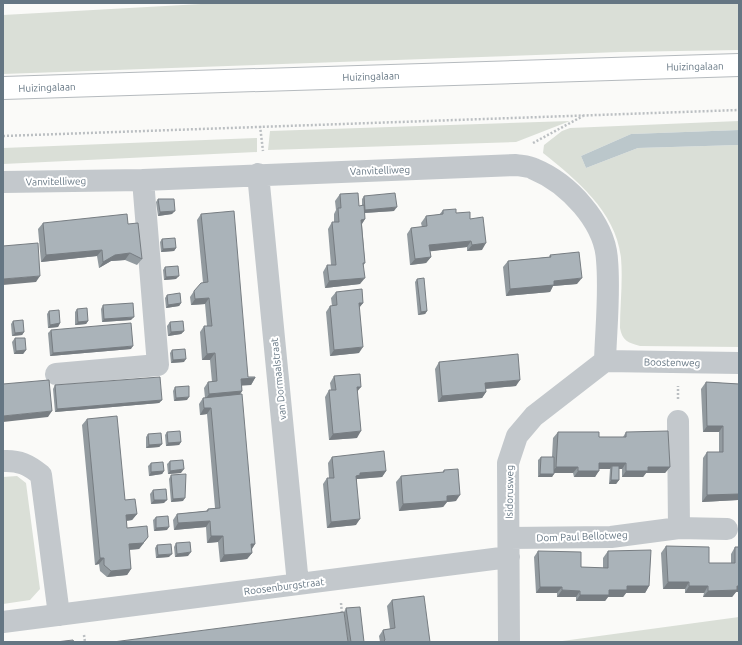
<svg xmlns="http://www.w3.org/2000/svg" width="742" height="645" viewBox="0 0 742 645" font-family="Ubuntu,sans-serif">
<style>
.green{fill:#dadfd7}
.water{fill:#bbc7cb}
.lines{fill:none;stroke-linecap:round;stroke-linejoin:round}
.major-casing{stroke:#b5babe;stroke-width:24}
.path{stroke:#bbbfc2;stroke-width:2.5;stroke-dasharray:2 2;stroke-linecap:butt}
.minor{stroke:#c3c8cc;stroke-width:22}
.major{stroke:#fff;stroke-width:22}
.wall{fill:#929a9f}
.shaded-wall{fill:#777d82}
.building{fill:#aab3b9;stroke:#777d82}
.labels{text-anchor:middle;stroke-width:4;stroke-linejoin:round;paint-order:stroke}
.street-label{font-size:10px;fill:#657683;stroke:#fff}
</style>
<rect width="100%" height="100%" fill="#fafaf8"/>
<path class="green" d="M219,3H739V50L620,52L3,74V15Z
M570,121L516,142L268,150L270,131Z
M739,121V130L631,134L581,156L586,168L638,148L739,145V347L640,346C628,343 622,340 620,328C620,305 623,281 621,258C616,212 577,180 543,153L544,145L562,131L570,128Z
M257,138V152L3,164V148Z
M17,476L26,483L40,589L30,600L3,604V477Z
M739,617V642H555Z"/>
<path class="water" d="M739,130V145L638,148L586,168L581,156L631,134Z"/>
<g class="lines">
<g class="major-casing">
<path id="major" d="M3,88L739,65"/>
</g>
<path class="path" d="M260,126L263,151
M3,136L739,110
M533,143L583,116
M678,399V386
M341,603L342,614
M84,635L85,642"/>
<path class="minor" d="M258,174L298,584
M3,182L143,180L516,165C522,166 529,166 534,169C568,183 605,222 607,260C610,293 606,328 605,361
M605,361L739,363
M56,374L158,365L143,180
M678,421L679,528
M3,461C19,460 29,465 41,475L59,615
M509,538L611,537L679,528L727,529
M3,622L509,557
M509,642L508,463L517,436L534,416L605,361"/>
<use href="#major" class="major"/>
</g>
<path class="wall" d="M340,194L359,206H362V199L364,196L394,211L364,213L365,219L362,224L365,263L363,266L360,284L325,288L323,272L327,265H331L328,229L332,222H334V214L336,210L335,201Z
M158,199L172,214L158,216L156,202Z
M443,210L456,213L470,219L482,250L467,251V247L430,251L431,257L426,263L410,265L407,234L411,228L422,227L421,223L426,216L439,215Z
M201,214L248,377L255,378L251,385H242V391L240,395L255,544L252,549V553L247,559L220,562L218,542L207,543L206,527L174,530L173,520L177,514L206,511L208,509L215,508L207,414L200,415L199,404L203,398H205L204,388L208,382H212L210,360H202L200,332L204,326H207L205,304L191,305L190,297L194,291L203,283L197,220Z
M43,223L128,224L142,259L137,265L125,260L111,261L99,268L97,256L41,262L38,229Z
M162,239L176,248L174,251L161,252L160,242Z
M550,255L577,284L553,286L550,292L506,296L503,267L508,261L549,257Z
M165,267L176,279L164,280L163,270Z
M417,279L427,311L425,314L418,315L415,282Z
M336,292L363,303L359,308V353L330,356L326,312L330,306H332L331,298Z
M167,295L181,303L179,306L166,308L165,298Z
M103,305L131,320L102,322L101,309Z
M77,309L88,321L86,324L75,325V312Z
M49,311L60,323L58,327L48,328L47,314Z
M13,321L24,332L22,335L12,336L11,324Z
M170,322L184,331L181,334L168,336L167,326Z
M51,330L131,349L50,356L48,333Z
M15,338L26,350L23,354H14L12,342Z
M172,350L184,362L171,363L170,353Z
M439,362L516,386L486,389V392L482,398L438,402L435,369Z
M334,376L357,392V438L329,440L325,397L329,390H331L330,383Z
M706,382L739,384V499L738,500L702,502L703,458L707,452H719V432H703L701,389Z
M55,385L162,400L159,403L55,412L53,389Z
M175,387L187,400L174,401L173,391Z
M87,419L125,500L137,514L132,520L127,521V528L144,543L139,549L129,550L131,569L127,575L107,577L100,571L99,564L95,565L82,425Z
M167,432L181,442L179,445L166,446L165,435Z
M558,432L599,437H623L626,432L670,467L665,473H646L643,477H622V469H619V480L616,484H609L610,469H599L595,477H574L573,473H554L552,477H538V460L541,457H552L553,438Z
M148,434L162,444L159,447L146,448V437Z
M332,457L386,471L382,477L357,479V480L356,525L327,528L323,484L327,478H329L328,463Z
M170,461L181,473L168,474L167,464Z
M151,463L164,471L162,474L149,476L148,466Z
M444,470L456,501L447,502L443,507L399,511L396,482L401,476L442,473Z
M171,475L183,501L171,502L169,479Z
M153,490L164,503L151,504L150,494Z
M156,517L167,530L154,531L153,520Z
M176,543L188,556L175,557L174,547Z
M157,545L169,557L156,558L155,548Z
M666,546L709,563H731V554L735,547L736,592L732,597H703L704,593H685V589H663L661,553Z
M538,551L581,567L603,568V558L608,551L649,586L645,593H626L623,597H608L605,601H576V597H557V593H536L534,557Z
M392,600L430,642H380L379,636L383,630L390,629L387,606Z
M346,608L364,642H348L344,612Z"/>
<path class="shaded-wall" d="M397,207L394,211L363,213L365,210Z
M175,211L172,214L158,216L160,212Z
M365,219L361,225V220Z
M471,241L467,247L425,252L429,245Z
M486,243L482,250L467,251L472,245Z
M176,248L174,251L161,252L163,249Z
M102,250L97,256L41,262L46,255Z
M130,253L125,260L111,261L99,268L103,262L115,255Z
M431,257L426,263L410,265L415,259Z
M40,276L36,282L3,285V279Z
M179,276L176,279L164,280L166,277Z
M365,278L360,284L325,288L329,281Z
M582,278L577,284L553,286L550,292L506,296L510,289L554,281Z
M209,298L205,304L191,305L195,299Z
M181,303L179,306L166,308L168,305Z
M359,303H363L358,309Z
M427,311L425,314L418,315L421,312Z
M134,317L131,320L102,322L104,319Z
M88,321L86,324L75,325L78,322Z
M60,323L58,327L48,328L50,325Z
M184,331L181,334L168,336L171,332Z
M24,332L22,335L12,336L15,333Z
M133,346L131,349L50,356L53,353Z
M363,347L359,353L330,356L334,350Z
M26,350L23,354H14L16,351Z
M215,353L210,360H202L207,354Z
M186,359L184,362L171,363L173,360Z
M255,378L251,385L237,386L241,379Z
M520,380L516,386L481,389L485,383Z
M357,387H361L356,393Z
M242,391L238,397L205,400L209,394Z
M486,392L482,398L438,402L442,396Z
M189,397L187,400L174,401L176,398Z
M162,400L159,403L55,412L57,409Z
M204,408H211L207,414L200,415Z
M52,411L48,417L3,422V416Z
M707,426H723L719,432H703Z
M361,431L357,438L329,440L333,434Z
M181,442L179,445L166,446L168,443Z
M162,444L159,447L146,448L149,445Z
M599,463H626L622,469H612V466L610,469H595Z
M556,467H578L573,473H552Z
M648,467H670L665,473H646L643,477H622L626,471Z
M184,469L181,473L168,474L170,471Z
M164,471L162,474L149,476L151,472Z
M386,471L382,477L357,479L356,482V476L360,473Z
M578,471H599L595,477H574Z
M540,474H554L552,477H538Z
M611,480H619L616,484H609Z
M739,494V499L738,500L702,502L707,495Z
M460,495L456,501L447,502L443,507L399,511L403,504L447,496Z
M185,498L183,501L171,502L173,499Z
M154,500H167L164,503L151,504Z
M137,514L132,520L122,521L126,515Z
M360,519L356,525L327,528L331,522Z
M210,521L206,527L174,530L178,523Z
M169,527L167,530L154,531L156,528Z
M211,536H223L218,542L207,543Z
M148,537L139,549L124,550L129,544Z
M251,544H255L251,550Z
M191,552L188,556L175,557L177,554Z
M252,553L247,559L220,562L224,555Z
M172,554L169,557L156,558L158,555Z
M100,558H104L99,564L95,565Z
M131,569L127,575L107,577L111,571Z
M668,582H689L685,589H663Z
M627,586H649L645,593H626L623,597H608L605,601H576L580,595Z
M689,586H708L704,593H685Z
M737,586H739V592H736L732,597H703L708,591Z
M540,587H562L557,593H536Z
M562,590L580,591L576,597H557Z"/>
<path class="building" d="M358,193L359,206L364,205L365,219L361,220L365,263H363L365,278L329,281L327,265H336L332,222H339L338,208H341L340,194Z
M395,193L397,207L365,210L364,196Z
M158,199H174L175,211L160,212Z
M456,209V213L470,212V219L483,217L486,243L472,245L471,241L429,245L431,257L415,259L411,228L427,226L426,216L443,214V210Z
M234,211L248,377H255V378L241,379L242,391L209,394L208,382L217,381L215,353L207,354L204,326H212L209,298L195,299L194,291L201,283L208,282L201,214Z
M127,214L128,224L138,223L142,259L130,253L115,255L103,262L102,250L46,255L43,223Z
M175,238L176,248L163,249L162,239Z
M38,243L40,276L3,279V246Z
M579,252L582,278L554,281V285L510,289L508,261L551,257L550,255Z
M178,266L179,276L166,277L165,267Z
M424,278L427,311L421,312L417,279Z
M362,289L363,303H359L363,347L334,350L330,306L337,305L336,292Z
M180,293L181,303L168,305L167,295Z
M133,303L134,317L104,319L103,305Z
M87,308L88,321L78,322L77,309Z
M59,310L60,323L50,325L49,311Z
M23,320L24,332L15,333L13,321Z
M183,321L184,331L171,332L170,322Z
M131,323L133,346L53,353L51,330Z
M15,338H25L26,350L16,351Z
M185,349L186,359L173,360L172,350Z
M518,354L520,380L485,383L486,392L442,396L439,362Z
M360,374L361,387H357L361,431L333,434L329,390H336L334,376Z
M160,377L162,400L57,409L55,385Z
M49,380L52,411L3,416V384Z
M706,382L739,384V494L707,495V452H723V426H707Z
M189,386V397L176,398L175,387Z
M242,394L255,544H251L252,553L224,555L223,536H211L210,521L178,523L177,514L208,511V509L220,508L211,408H204L203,398Z
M117,416L125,500L135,499L137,514L126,515L127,528L147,526L148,537L143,543L129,544L131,569L111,571L104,565V558H100L87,419Z
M180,431L181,442L168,443L167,432Z
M668,431L670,467H648V471H626V463H599V471H578V467H556L558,432H599V437H626V432Z
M161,433L162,444L149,445L148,434Z
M384,451L386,471L360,473V475L356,476L360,519L331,522L327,478H334L332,457Z
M541,457H554V474H540Z
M183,460L184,469L170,471V461Z
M163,462L164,471L151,472V463Z
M612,466H619V480H611Z
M458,469L460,495L447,496V501L403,504L401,476L444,472V470Z
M186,474L185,498L173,499L171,475Z
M166,489L167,500H154L153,490Z
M168,516L169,527L156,528V517Z
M190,542L191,552L177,554L176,543Z
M171,544L172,554L158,555L157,545Z
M666,546L709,547V563H735V547H739V586H737V590L708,591V586H689V582H668Z
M651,550L649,586H627V590H609V595H580V591L562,590V587H540L538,551L581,552V567L608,568V551Z
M424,596L430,642H383L385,640L383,630L395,628L392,600Z
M360,607L364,642H351L346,608Z
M344,612L348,642H113Z
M73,640L74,642H56Z"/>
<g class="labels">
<g class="street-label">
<text transform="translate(695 66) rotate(-1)" y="4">Huizingalaan</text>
<text transform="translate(371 76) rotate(-2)" y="4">Huizingalaan</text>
<text transform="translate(47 87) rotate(-2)" y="4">Huizingalaan</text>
<text transform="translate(380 170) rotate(-2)" y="4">Vanvitelliweg</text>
<text transform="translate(56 181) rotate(-1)" y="4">Vanvitelliweg</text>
<text transform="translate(672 362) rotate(1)" y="4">Boostenweg</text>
<text transform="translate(278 379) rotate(-96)" y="4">van Dormaalstraat</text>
<text transform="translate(509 492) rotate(-89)" y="4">Isidorusweg</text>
<text transform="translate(582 536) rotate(-2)" y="4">Dom Paul Bellotweg</text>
<text transform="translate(284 586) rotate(-7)" y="4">Roosenburgstraat</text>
</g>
</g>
<rect width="742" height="645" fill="none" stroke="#657683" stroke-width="8"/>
</svg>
